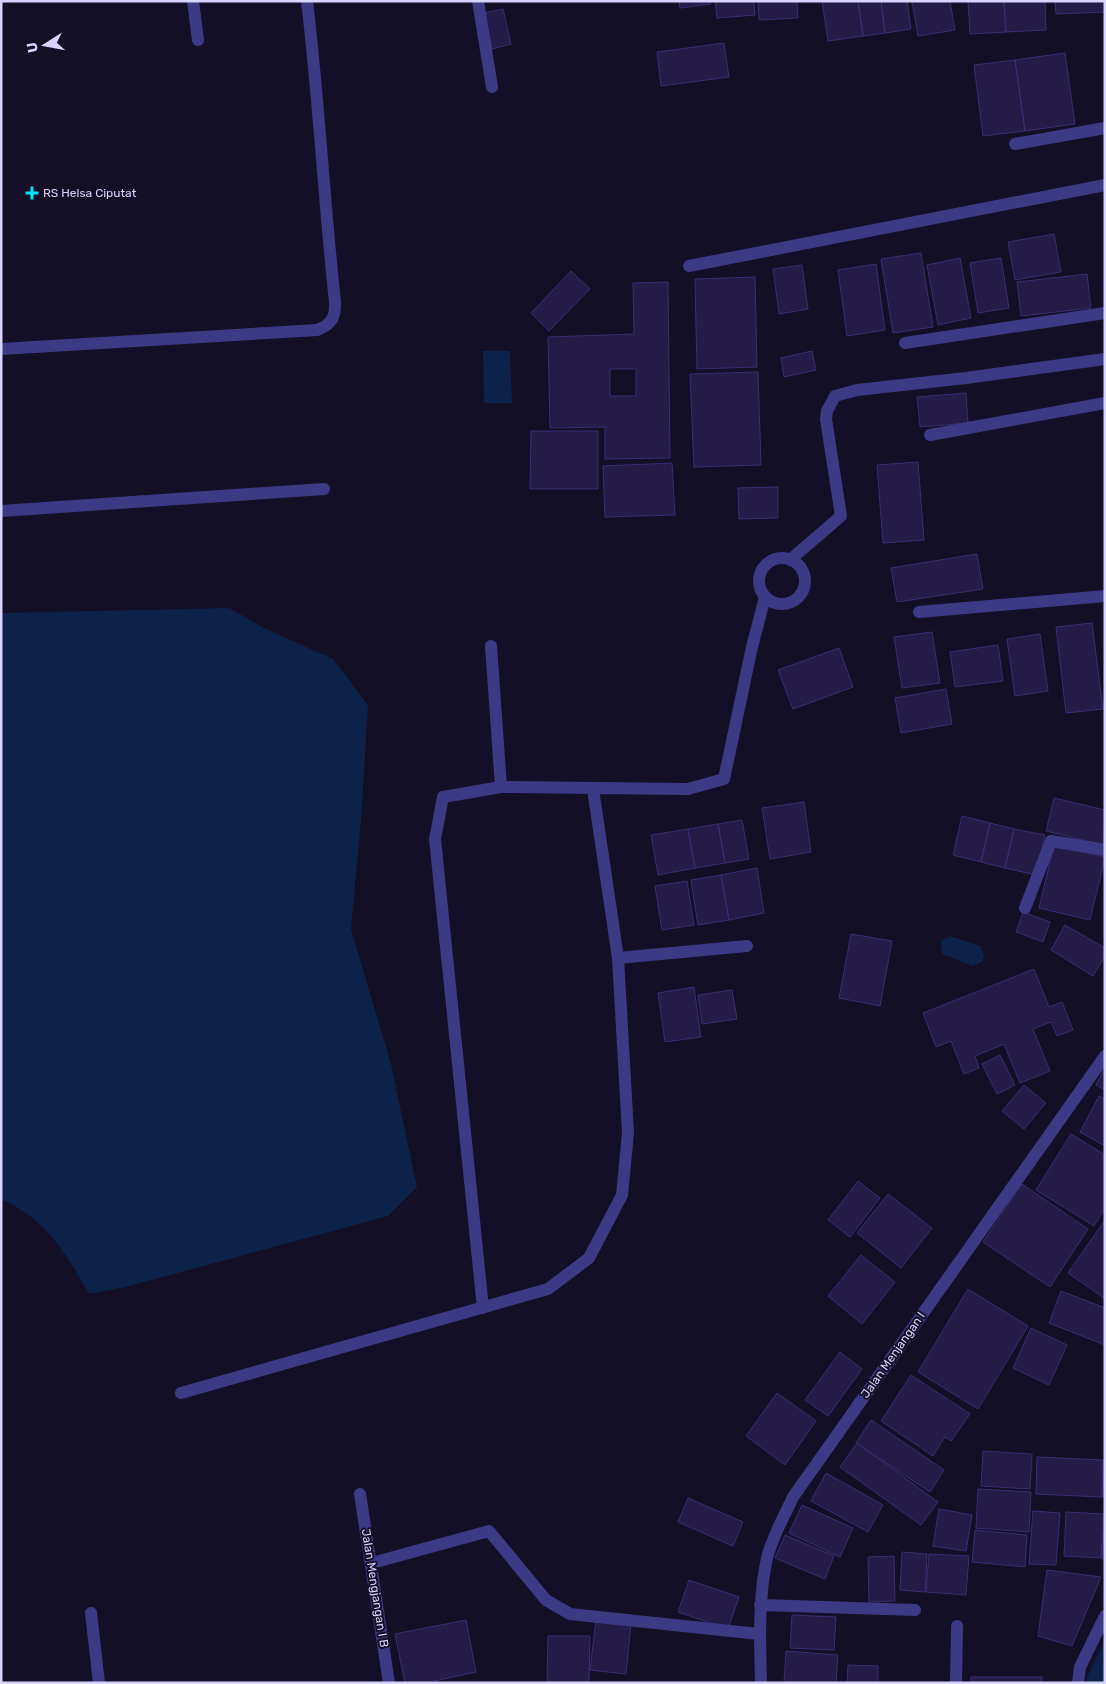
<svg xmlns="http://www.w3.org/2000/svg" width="1106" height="1684" viewBox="0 0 1106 1684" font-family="Rubik,sans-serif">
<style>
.water{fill:#0c2248}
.building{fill:#241b47;stroke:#3b2d73;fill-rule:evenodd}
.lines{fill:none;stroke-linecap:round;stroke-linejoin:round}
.service{stroke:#3d3a85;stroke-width:12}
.minor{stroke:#3d3a85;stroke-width:12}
.poi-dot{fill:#00e5ff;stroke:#130f26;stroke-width:2}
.labels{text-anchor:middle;stroke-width:4;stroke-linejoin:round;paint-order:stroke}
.poi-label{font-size:12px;fill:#d9d4ff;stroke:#130f26;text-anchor:start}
.street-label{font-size:12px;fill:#d9d4ff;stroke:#130f26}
</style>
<rect width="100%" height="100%" fill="#130f26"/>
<path class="water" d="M483,351H510L512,403H484Z
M229,608L266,629L333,659L368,705L361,820L351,929L391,1064L417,1187L388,1216L126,1287L89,1294C64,1251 48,1221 1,1199V613Z
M950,936L980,946L984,955L982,962L973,966L942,954L941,941Z
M1105,1640V1683H1086L1087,1677Z"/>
<path class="building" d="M679,1H710L711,4L680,8Z
M715,1H754L755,15L717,18Z
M758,1H797L798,18L759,20Z
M822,1H858L863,36L828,41Z
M858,1H881L885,33L863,36Z
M881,1H907L911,29L885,33Z
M912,1H950L955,30L918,36Z
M968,1H1004L1006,32L970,34Z
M1004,1H1045L1046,30L1006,32Z
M1055,1H1105V12L1056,14Z
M503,9L511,44L492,49L485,13Z
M724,43L729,77L661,86L657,52Z
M1065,53L1075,124L1025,131L1015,60Z
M1015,60L1025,131L983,136L974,65Z
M1054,234L1061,272L1015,280L1008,242Z
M921,253L933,327L893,333L881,259Z
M960,258L971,318L938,325L927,265Z
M1001,258L1009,308L978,313L970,263Z
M876,264L885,330L847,336L838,270Z
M802,265L808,309L779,314L773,269Z
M571,271L590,289L549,331L531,313Z
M1087,274L1091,308L1021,316L1017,282Z
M755,277L757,367L697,369L695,279Z
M668,282L670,458L605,459V427L550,428L548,337L634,334L633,283ZM610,369H636V396H610Z
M812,351L816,370L784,377L781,358Z
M758,372L761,465L694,467L690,374Z
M966,393L968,423L920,427L917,397Z
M531,431H598V489H530Z
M918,462L924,540L883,543L877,465Z
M672,463L675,515L605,517L603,466Z
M778,487V518L739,519L738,488Z
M977,554L983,589L897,602L891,568Z
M1092,623L1103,709L1066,713L1056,627Z
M932,632L940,683L902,688L894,637Z
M1040,634L1048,691L1015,696L1007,639Z
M998,645L1003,681L955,687L950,652Z
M839,648L853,687L793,709L778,670Z
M946,689L952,724L901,733L895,698Z
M1054,798L1105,810L1103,845L1046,831Z
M804,802L811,852L770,859L762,808Z
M962,816L990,823L981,862L953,855Z
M742,820L749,859L725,863L718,824Z
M990,823L1014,829L1005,868L981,862Z
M718,824L725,863L695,868L688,829Z
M688,829L695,868L658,875L651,835Z
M1014,829L1045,835L1036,875L1005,868Z
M1054,845L1105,857L1090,920L1039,908Z
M757,868L764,913L729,920L721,875Z
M721,875L729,920L698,925L691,880Z
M687,881L694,925L662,930L655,886Z
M1023,912L1050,922L1043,942L1016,932Z
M1065,925L1105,948V956L1093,976L1051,950Z
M851,934L892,941L880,1006L839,998Z
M1034,969L1049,1007L1062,1002L1073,1030L1057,1036L1051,1022L1033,1029L1050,1071L1020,1083L1004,1044L975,1056L979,1068L964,1074L951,1041L936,1047L923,1013Z
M694,987L701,1037L665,1042L658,993Z
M732,990L737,1019L702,1024L698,995Z
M1000,1055L1015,1085L997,1094L982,1064Z
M1105,1067V1090L1096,1085Z
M1024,1085L1046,1103L1024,1129L1002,1111Z
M1099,1096L1105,1099V1146L1080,1132Z
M1071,1134L1105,1155V1208L1094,1226L1036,1190Z
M858,1181L880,1198L850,1237L828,1220Z
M1022,1184L1088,1229L1050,1287L983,1242Z
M888,1194L932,1228L901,1268L857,1233Z
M1105,1220V1298H1104L1068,1273Z
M861,1255L895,1282L862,1324L828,1296Z
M968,1289L1028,1326L978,1409L918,1372Z
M1061,1291L1105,1308V1345L1049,1323Z
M1031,1328L1067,1345L1049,1385L1013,1368Z
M840,1352L862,1369L828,1416L805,1400Z
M911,1375L970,1414L951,1441L945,1437L933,1456L881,1421Z
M777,1393L816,1421L785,1465L746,1436Z
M871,1420L944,1470L930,1492L856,1443Z
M857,1443L938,1502L921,1525L840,1467Z
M983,1451L1032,1454L1030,1489L981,1486Z
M1037,1457L1103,1460L1102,1497L1036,1494Z
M1104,1460H1105V1497H1103Z
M826,1473L883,1505L868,1532L811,1501Z
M978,1489L1031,1492L1029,1532L976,1528Z
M688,1498L743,1522L733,1546L678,1522Z
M802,1505L853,1528L840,1557L789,1533Z
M939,1509L972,1515L966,1551L933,1546Z
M1033,1511L1060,1513L1056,1565L1029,1564Z
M1066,1512L1104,1514L1101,1558L1064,1556Z
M1105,1513V1559H1102Z
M975,1530L1027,1535L1025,1567L972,1562Z
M785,1535L834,1556L825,1579L775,1558Z
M902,1552L927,1554L925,1592L900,1590Z
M929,1554L969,1556L966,1595L926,1592Z
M894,1556L895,1601L869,1602L868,1557Z
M1047,1570L1101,1577L1072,1646L1038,1636Z
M689,1580L739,1597L728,1629L678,1612Z
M792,1615L836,1617L834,1650L790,1648Z
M466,1620L476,1672L425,1683H405L395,1634Z
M596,1620L631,1624L626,1674L590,1670Z
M548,1636H590L589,1683H547Z
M786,1651L838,1655L836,1683L784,1682Z
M848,1665L878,1666V1683H847Z
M971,1677H1042V1683H971Z"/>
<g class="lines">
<path class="service" d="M1015,144L1105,128
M1,349L317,330C331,325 336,317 335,302C324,202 319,101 307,1
M930,435L1105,403
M919,612L1105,596"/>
<path class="minor" d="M193,1L198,40
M478,1L492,87
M689,266L1105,185
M905,343L1105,313
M1,511L324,489
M759 581a23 23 0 1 1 46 0a23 23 0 1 1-46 0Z
M790,560L841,516L826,419L827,411L835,396L857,390L966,378L1105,359
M491,646L501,787
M1025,908L1051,841L1105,850
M618,958L747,946
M483,1308L435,839L443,797L501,787L688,789L724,779L752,647L765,597
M181,1393L548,1289L589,1258L622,1195L628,1133L618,958L593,789
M360,1494L389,1683
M372,1563L489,1531L546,1600L570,1614L759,1634
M760,1605L915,1610
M91,1613L99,1683
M761,1683C760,1641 758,1599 767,1558C772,1537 784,1517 793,1497L1105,1056
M956,1683L957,1626
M1078,1683L1080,1667L1105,1616"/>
</g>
<path class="poi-dot" d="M29.5 185.5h5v5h5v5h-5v5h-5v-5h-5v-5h5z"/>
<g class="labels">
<g class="poi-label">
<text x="43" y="197">RS Helsa Ciputat</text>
</g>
<g class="street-label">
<text transform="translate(893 1355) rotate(-55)" y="4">Jalan Menjangan I</text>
<text transform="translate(375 1588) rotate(81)" y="4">Jalan Mengjangan I B</text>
</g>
</g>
<rect width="1106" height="1684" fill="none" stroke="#d9d4ff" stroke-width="5"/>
<g transform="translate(45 45) rotate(259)" stroke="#130f26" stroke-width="4" paint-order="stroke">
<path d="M0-4L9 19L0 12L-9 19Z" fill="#d9d4ff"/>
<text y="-8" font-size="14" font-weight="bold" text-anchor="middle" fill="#d9d4ff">U</text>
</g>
</svg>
